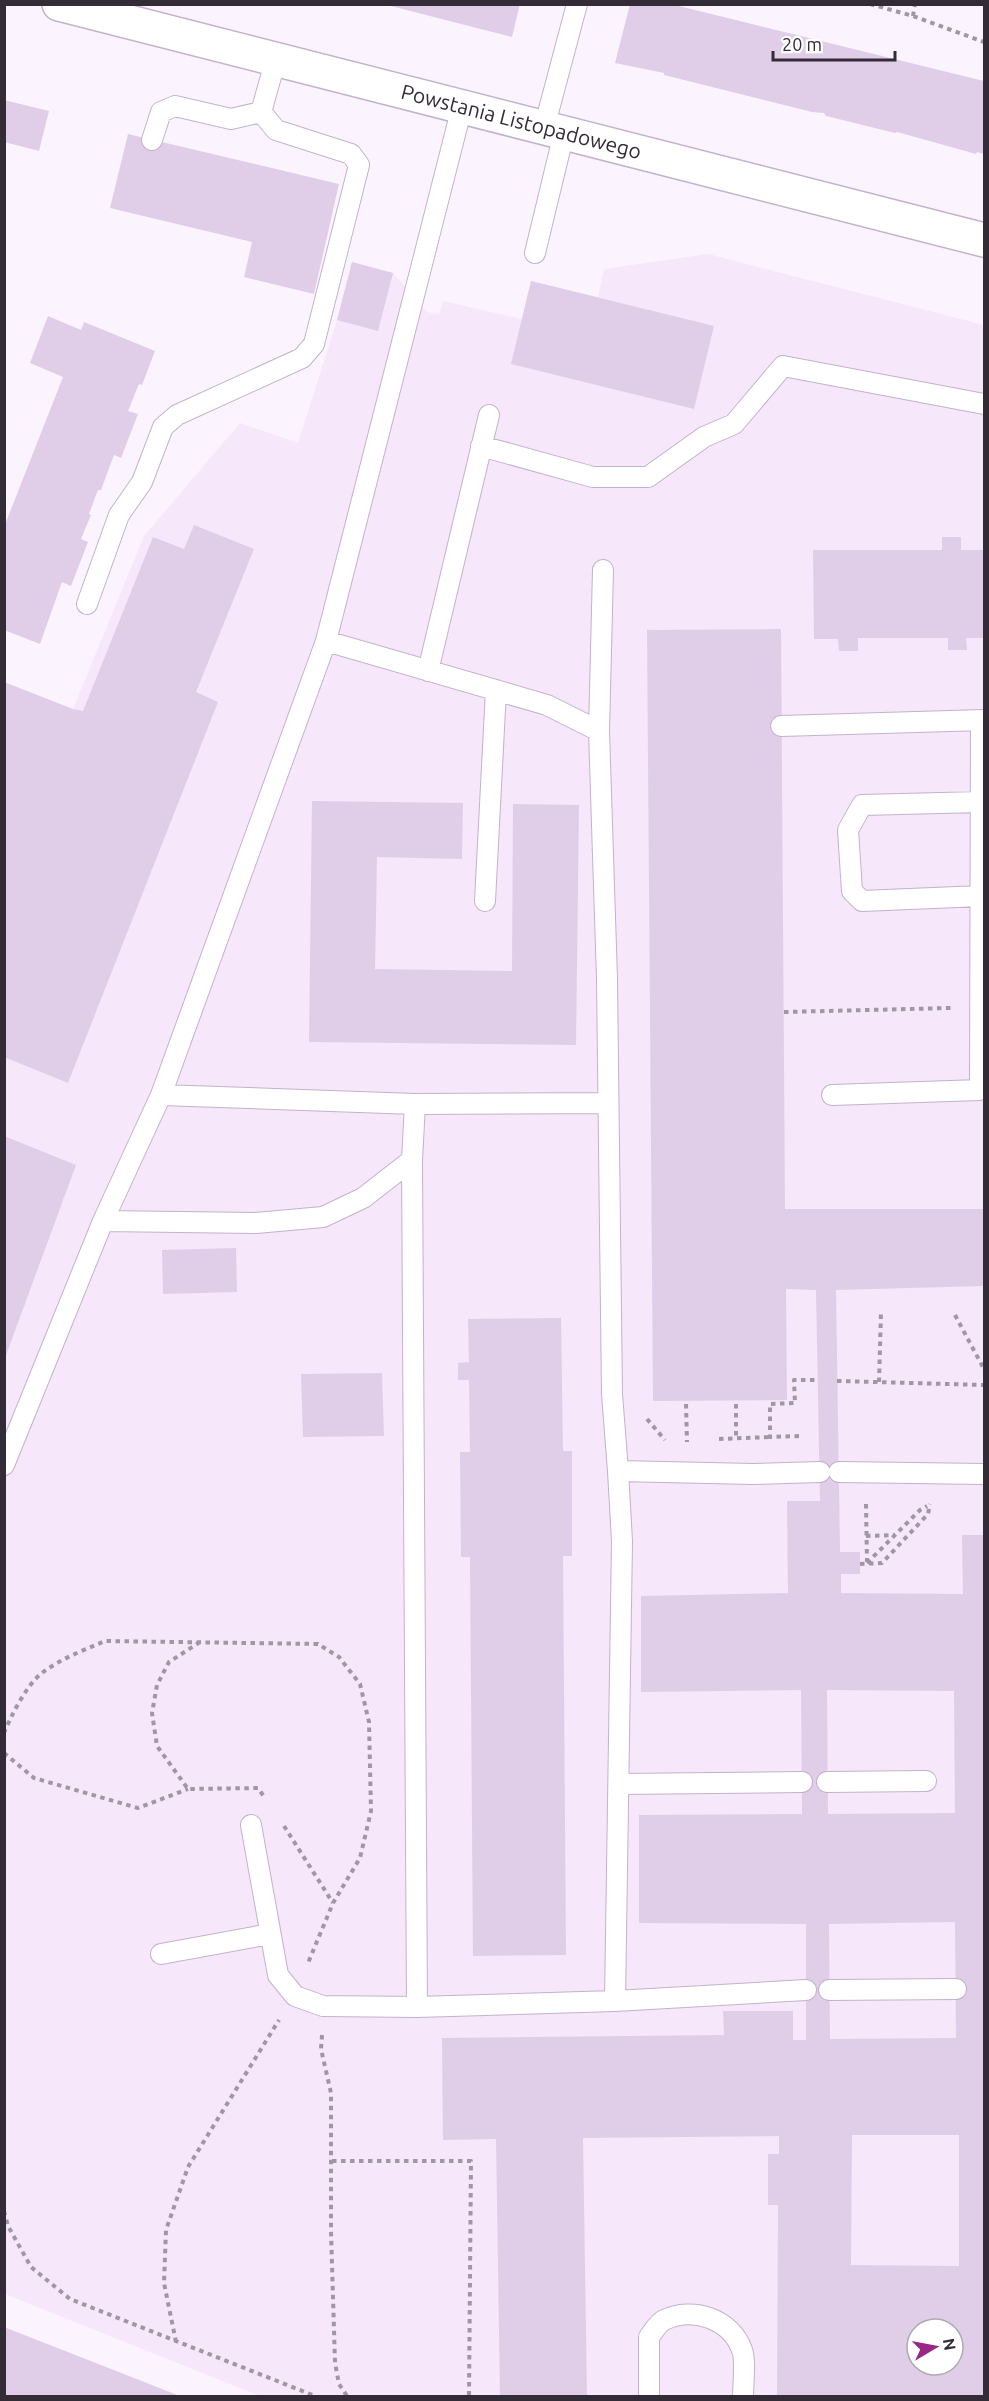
<svg xmlns="http://www.w3.org/2000/svg" width="989" height="2401" viewBox="0 0 989 2401" font-family="Ubuntu,sans-serif">
<style>
.medical{fill:#f6e7fa;fill-rule:evenodd}
.building{fill:#e0cee9;fill-rule:evenodd}
.lines{fill:none;stroke-linecap:round;stroke-linejoin:round}
.lane-casing{stroke:#c3b2cc;stroke-width:22}
.street-casing{stroke:#c3b2cc;stroke-width:36}
.path{stroke:#9f98a3;stroke-width:4;stroke-dasharray:4.5 4.5;stroke-linecap:butt}
.lane{stroke:#fff;stroke-width:20}
.street{stroke:#fff;stroke-width:33}
.labels{text-anchor:middle;stroke-width:4.5;stroke-linejoin:round;paint-order:stroke}
.street-label{font-size:21px;fill:#332c37;stroke:#fff}
</style>
<rect width="100%" height="100%" fill="#fbf4ff"/>
<path class="medical" d="M708,254L984,325V2396H260L5,2294L4,682L73,709L144,536L240,423L298,443L337,320L352,262L393,273L427,312L439,314L443,301L522,319L531,281L598,297L604,269ZM917,2329H953V2365H917Z"/>
<path class="building" d="M383,4H520L512,37Z
M630,4H671L984,81V154L977,152L976,154L897,132L895,133L826,116L824,113L812,112L664,75V73L615,63Z
M4,100L49,111L39,151L4,142Z
M128,134L339,184L314,294L244,277L252,242L110,208Z
M352,262L393,273L378,331L337,320Z
M531,281L714,326L694,409L511,364Z
M48,316L81,330L84,322L155,351L142,385L139,384L128,411L138,414L121,458L114,455L101,490H98L89,514L91,515L81,539L88,542L71,586L62,582L40,644L4,630V527L63,377L30,363Z
M194,525L254,549L196,692L218,702L68,1083L4,1057V682L73,709L83,711L153,537L184,549Z
M942,537H961V550H984V638H966L967,650H948V638H858V651H839L838,639H814L813,550H942Z
M781,629L785,1209H984V1286L836,1290L840,1552H860V1574H841V1593L963,1594L962,1535H984V2396H777L778,2205H768V2154H779V2136L583,2138L587,2396H500L496,2139L443,2140L442,2038L724,2035L723,2011H793V2040H806V1924L639,1923V1815L802,1814L801,1690L641,1692V1596L788,1593L787,1501H820L816,1290L786,1289L787,1400L653,1401L647,630ZM827,1690L954,1691L955,1813L828,1814ZM955,1922L956,2038L830,2039L829,1924ZM852,2135H959V2266L851,2265ZM917,2329H953V2365H917Z
M312,801L463,803L462,859L377,857L375,969L512,971L513,804L579,805L576,1045L309,1042Z
M4,1136L76,1165L5,1358H4Z
M236,1248L237,1292L163,1294L162,1250Z
M561,1318L563,1451H572V1556H563L566,1955L473,1956L470,1557H461L460,1452H470L469,1380H458V1363L469,1362L468,1319Z
M382,1373L384,1436L303,1437L301,1374Z
M4,2327L180,2396H4Z"/>
<g class="lines">
<g class="lane-casing">
<path id="lane" d="M544,128L577,4
M152,140L161,112L175,106L231,119L261,112
M535,253L564,133
M481,446L593,477H648L704,437L734,424L783,366L984,404
M87,604L119,515L142,482L163,427L177,415L302,358L314,344L359,165L351,154L276,130L261,112L276,59
M326,641L547,705L599,731L603,570
M428,671L489,415
M781,726L984,720
M599,731L607,979L612,1394L618,1471
M980,802L862,805L848,830L852,891L862,901L981,896
M485,901L496,690
M161,1095L415,1104
M832,1095L980,1090L981,720
M607,1103L415,1104L412,1160L417,2007L615,2001L622,1541L618,1471L753,1474L820,1472
M103,1221L256,1223L323,1217L363,1198L412,1160
M4,1465L103,1221L161,1095L326,641L462,107
M839,1472L984,1474
M827,1782L926,1781
M619,1784L802,1782
M251,1825L278,1975L295,1996L323,2006L417,2007
M161,1954L270,1934
M829,1990L956,1989
M615,2001L806,1990
M649,2396V2337C653,2332 658,2323 664,2320C693,2306 731,2319 742,2350C746,2360 743,2385 743,2396"/>
</g>
<g class="street-casing">
<g id="street">
<path id="s1" d="M59,4L984,240"/>
</g>
</g>
<path class="path" d="M870,4L913,16L984,42
M913,16L915,4
M784,1012L951,1008
M955,1315L984,1369
M837,1381L984,1385
M879,1382L881,1312
M686,1404L687,1442
M736,1404V1439
M647,1419L665,1440
M799,1436L770,1437V1404L795,1403L794,1380H818
M719,1439L770,1437
M866,1504L867,1562
M866,1536L895,1535
M867,1563L920,1510L927,1506
M860,1564L882,1563L928,1514L930,1504
M200,1642L169,1662L157,1685L152,1713L157,1746L188,1789L258,1788L265,1798
M4,1733C11,1716 27,1684 42,1673C60,1659 84,1650 105,1641L318,1644L339,1657L360,1684L369,1722L371,1811L360,1858L333,1903L308,1963
M4,1753L34,1778L138,1808L188,1789
M284,1826L333,1903
M322,2035L321,2049L331,2093V2231L335,2363L339,2384L347,2396
M332,2161H471L469,2396
M4,2211L8,2226L31,2267L70,2299L315,2396
M176,2342L164,2283L166,2230L188,2167L279,2020"/>
<use href="#lane" class="lane"/>
<use href="#street" class="street"/>
</g>
<g class="labels">
<g class="street-label">
<text dy="7" stroke="none"><textPath href="#s1" startOffset="477">Powstania Listopadowego</textPath></text>
</g>
</g>
<rect width="989" height="2401" fill="none" stroke="#332c37" stroke-width="12"/>
<g transform="translate(935 2347) rotate(80)"><circle r="28" fill="#ffffff" stroke="#adabaf" stroke-width="1.5"/>
<path d="M0-4.5L10 22L0 15L-10 22Z" fill="#982785"/>
<text y="-9" font-size="16" font-weight="bold" text-anchor="middle" fill="#332c37">N</text>
</g>
<path d="M773 51v9h122v-9" fill="none" stroke="#332c37" stroke-width="3"/>
<text x="782" y="51" font-size="18" fill="#332c37" stroke="#ffffff" stroke-width="4.5" paint-order="stroke">20 m</text>
</svg>
